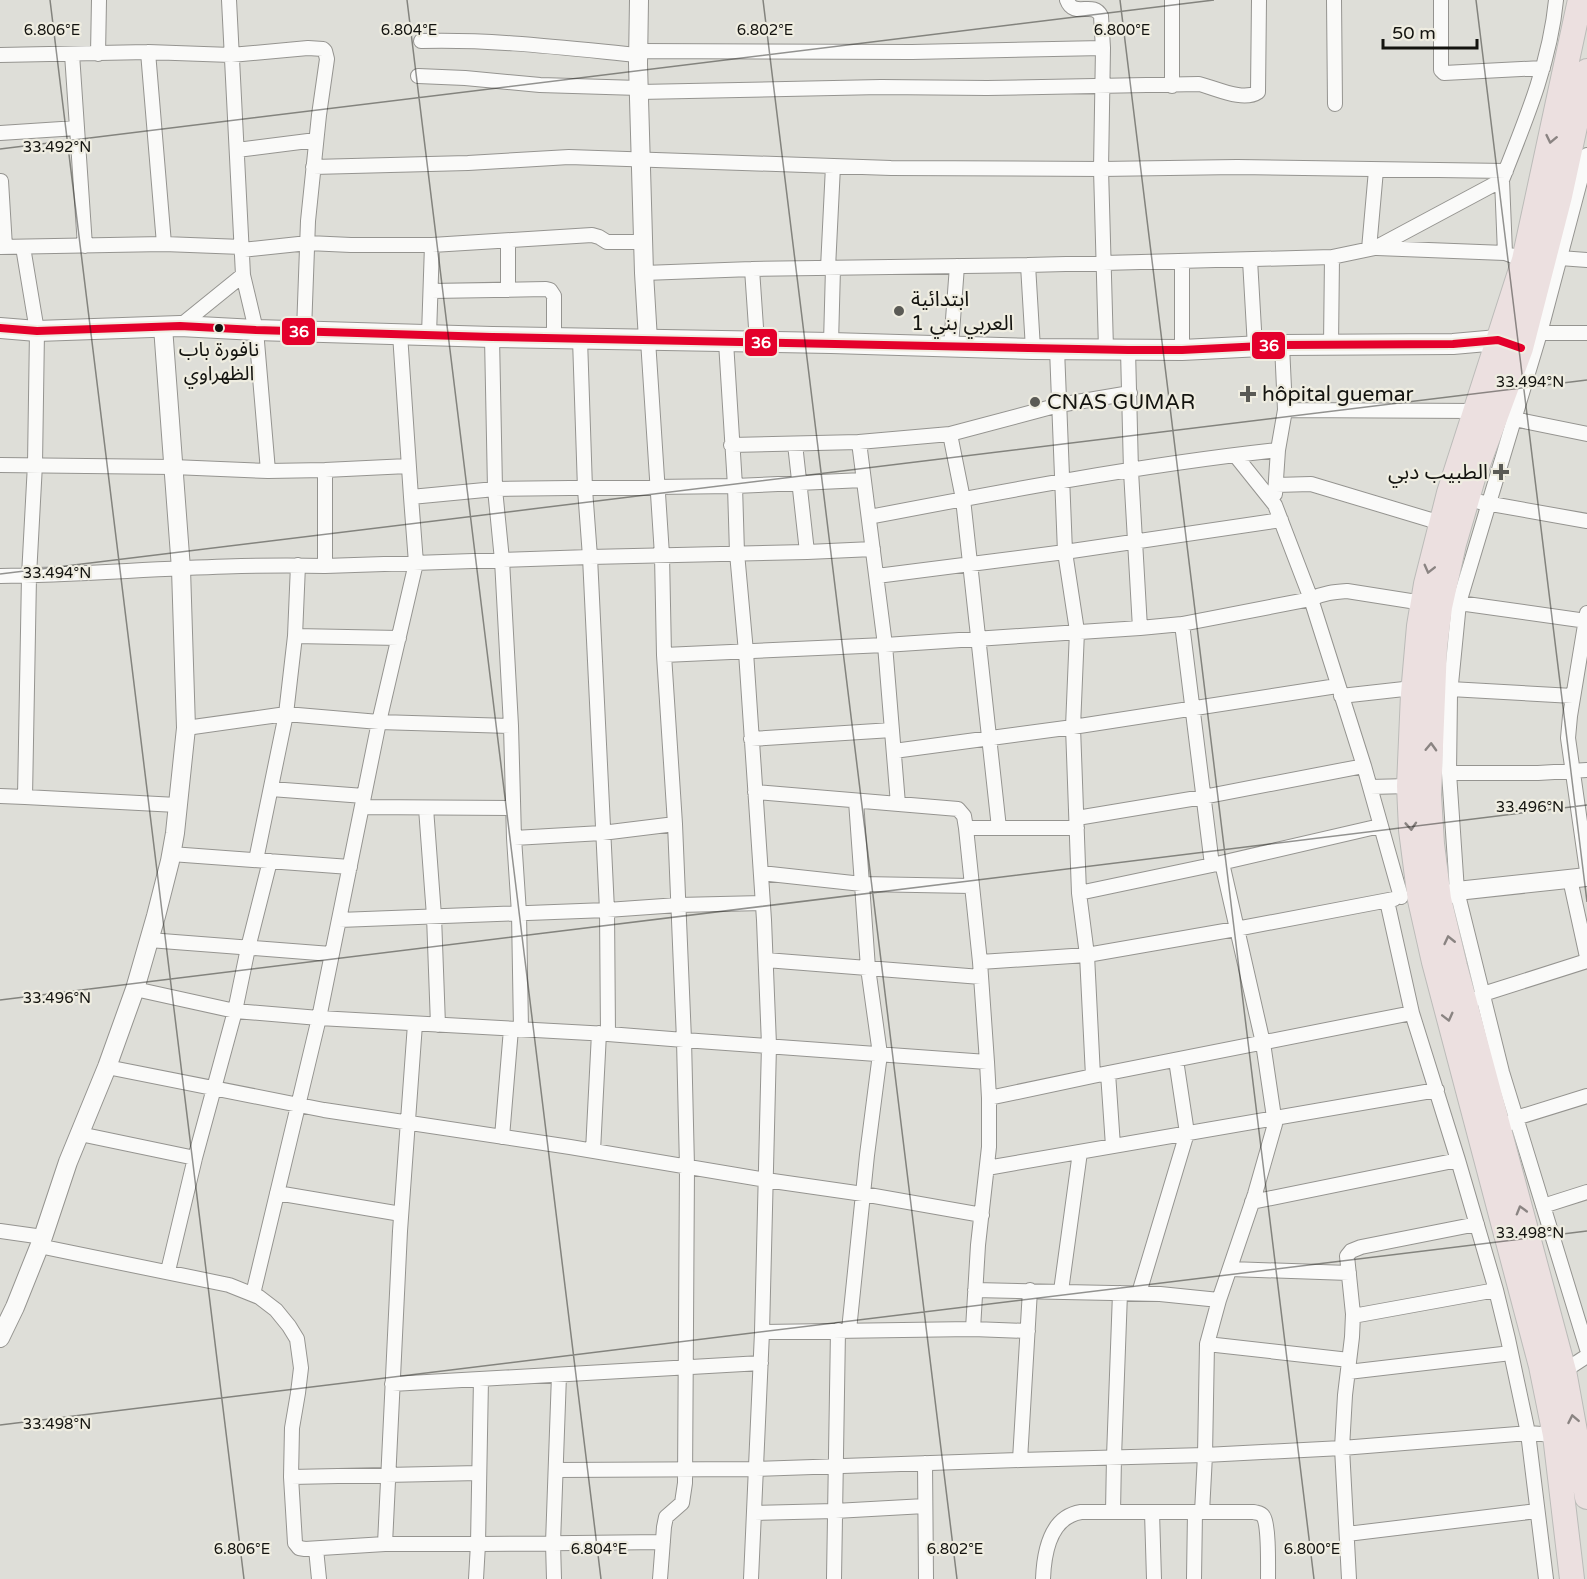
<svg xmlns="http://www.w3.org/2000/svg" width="1587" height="1579" viewBox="0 0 1587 1579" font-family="'Varela Round','Noto Sans Arabic',sans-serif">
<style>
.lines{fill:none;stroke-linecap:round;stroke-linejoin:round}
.minor-casing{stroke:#959490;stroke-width:16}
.tertiary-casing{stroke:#959490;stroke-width:20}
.secondary-casing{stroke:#959490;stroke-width:22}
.trunk-casing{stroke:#bbbbb8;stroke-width:26}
.minor{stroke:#fafaf9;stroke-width:14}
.tertiary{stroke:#fafaf9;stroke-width:18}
.secondary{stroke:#fafaf9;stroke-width:20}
.trunk{stroke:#ece0e0;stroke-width:24}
.bus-1-casing{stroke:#efede1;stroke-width:12}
.bus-1{stroke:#e4002b;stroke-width:8}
.oneway{stroke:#8a8482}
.ticks{fill:none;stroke:#13130f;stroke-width:1.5;stroke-opacity:0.45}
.poi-dot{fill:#5a5a55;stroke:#efede1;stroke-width:2}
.bus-dot{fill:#13130f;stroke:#efede1;stroke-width:2}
.labels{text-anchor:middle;stroke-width:4.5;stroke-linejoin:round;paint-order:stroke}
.bus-label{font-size:20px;fill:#13130f;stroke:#efede1}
.poi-label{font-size:21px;fill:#13130f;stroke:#efede1;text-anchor:start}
.ticks-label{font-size:15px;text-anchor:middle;fill:#13130f;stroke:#efede1;stroke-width:4.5;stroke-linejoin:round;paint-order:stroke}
.line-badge{stroke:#efede1;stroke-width:2}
.badge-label{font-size:16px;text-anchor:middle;font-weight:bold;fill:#fff}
</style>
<rect width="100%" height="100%" fill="#deded8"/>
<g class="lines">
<g class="minor-casing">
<path id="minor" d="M229,0L243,275L256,330L268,471
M1334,0L1335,104
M1441,0V70L1444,73L1543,68
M421,41C494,39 566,48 638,55
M638,51L912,52L1103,48
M148,52L164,244
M72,54L85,246
M98,54L99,0
M0,55L148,52L231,55L308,48L323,49L325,51L327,59L319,115L308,221L304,331
M418,76L465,78L540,85L639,88
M1172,86V0
M639,92L881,87L987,88L1199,84C1216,88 1243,102 1258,92L1259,0
M0,133L77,128
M237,150L316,140
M1587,155L1540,333L1459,603L1450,694L1449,773L1457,891L1502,1072L1587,1349
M313,167L468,163L569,157L891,168L1101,169L1103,48L1101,16C1093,0 1074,19 1067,0
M1502,180L1505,253
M1,181L5,247
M508,241V290
M432,245L592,235L599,237L607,242H643
M0,247L164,244L242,247
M23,247L37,331L35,464L29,576L25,797L177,805
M1377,248L1505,253L1524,260
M1369,249L1376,170
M242,250L308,243L351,245H432L429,335
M1250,260L1255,347
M1554,261L1560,258L1587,260
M1028,265L1033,349
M828,268L833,166
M752,269L757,342
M644,273L752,269L1028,265L1332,257L1375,248L1502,180C1525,122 1550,63 1556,0
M431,291L546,289L550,290L554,296V339
M180,326L243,275
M1540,333H1587
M400,334L411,497
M580,339L585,489L590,557L607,910L608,1034
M648,340L662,555L664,655L675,824L684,1040L987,1062L980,962L966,828H999L963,499L950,434L1059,405L1130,393
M726,342L735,486L737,553L746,652L764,920L769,1045L762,1332L751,1579
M831,343L833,268
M1331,345L1332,257
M951,346L957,266
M1106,349L1101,169L1237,167L1506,171
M1128,350L1131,471L1140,628
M1182,350V262
M1285,410L1475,411
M1514,419L1587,434
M859,442L885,645L898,804
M795,444L807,552
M731,445L859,442L950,434
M1235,455L1275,505L1311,599L1364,766L1401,897
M0,465L173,467L268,471L325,470L408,466
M325,470V566
M1276,485L1311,484L1441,523
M1275,494L1278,450L1285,410L1282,345
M1480,502L1587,521
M869,517C1004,491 1141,465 1278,450
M0,576C108,574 217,563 325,566L590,557L807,552L873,549
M877,576L1065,552L1281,520
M1449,605L1459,603L1587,621
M1587,613L1570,716L1568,738L1587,871
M1182,624L1212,865
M295,636L399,638
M664,655L885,645L1140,628L1182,624L1311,599C1323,593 1334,592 1347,591L1423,603
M1450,689L1573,696
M1341,696L1413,688
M511,726L514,838L602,833L675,824
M186,728L286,714L379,722L511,726L502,560L495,489L492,337
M751,739L892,730
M894,751L1073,727L1337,686
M1449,773H1538L1587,770
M1370,787L1409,786
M271,789L364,796
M755,792L958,809L964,816L966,828
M0,796L25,797
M362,807L513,808
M426,808L434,916L438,1025
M1077,818L1203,797L1364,766
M999,828H1077
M514,838L519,913L521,1029
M171,854L350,867
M256,860L286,714L295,636L298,565
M761,873L862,884L971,886
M1570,879L1587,957
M1079,893L1212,865L1380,826
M1387,901L1412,1013L1458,1160L1496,1290L1508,1339L1528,1433L1546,1579
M339,920L607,910L678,905L763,903
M149,940L331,954
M766,960L981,977
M980,962L1087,955L1236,929L1394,899
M135,989L235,1011L319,1018L608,1034L684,1040L687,1167L685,1483L682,1503L666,1517L664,1527L660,1579
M1477,998L1483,994L1587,961
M987,1062L989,1098L1093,1076L1087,955L1079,893L1073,727L1077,631L1065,552L1057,349
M107,1067L324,1110L570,1147L766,1180L863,1194L982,1215
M1108,1073L1113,1146
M1093,1076L1412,1013
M1510,1123L1516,1118L1587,1096
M80,1134L195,1158
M502,1137L511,1029
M593,1151L599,1033
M987,1168L1437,1090
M277,1193L401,1214
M1252,1202L1458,1160
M1543,1206L1587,1192
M0,1231L43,1237
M39,1246L229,1285L259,1297L276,1310L289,1326L297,1339L301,1368L298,1393L292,1428L291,1477
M1230,1269L1349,1273
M168,1271L195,1158L235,1011L248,948L270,861
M975,1290L1160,1294L1219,1300
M1061,1291L1080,1152
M1139,1293L1187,1133L1176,1060
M253,1294L319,1018L379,722L416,563L411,497L495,489L735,486L863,480
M1353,1316L1496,1290
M973,1329L978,1245L989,1147V1098
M849,1330L867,1155L880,1054L868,968L856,801
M762,1332L973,1329L1028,1331
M1207,1344L1349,1360
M1564,1371L1587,1356
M1348,1372L1511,1353
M392,1384L761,1363
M1020,1460L1030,1290
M925,1463L926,1579
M556,1470L756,1469L1020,1460L1205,1455L1342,1448L1528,1433L1555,1435
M479,1473L291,1477L295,1543L299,1548L305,1549L385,1544H478L663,1542
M1113,1512L1114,1457L1120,1293
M1152,1512L1154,1579
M1202,1512L1205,1455L1207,1344L1219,1300L1255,1194L1275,1124L1263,1043L1222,863
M754,1513L835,1511L925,1506
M1347,1534L1537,1511
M385,1544L400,1231L415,1024
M316,1549L319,1579
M476,1579L478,1544L481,1379
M554,1579L553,1543L559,1375
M834,1579L838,1330
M1043,1579C1044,1553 1050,1517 1081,1512H1254C1257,1513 1261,1513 1263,1516C1269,1521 1268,1569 1268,1579
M1194,1579L1195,1512
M1349,1579L1342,1448L1345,1395L1352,1337L1353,1314L1347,1256L1351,1251L1361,1247L1477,1224"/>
</g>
<g class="tertiary-casing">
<path id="tertiary" d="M639,0L638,64L644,273L648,340
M1429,899H1439L1457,891L1587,877
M0,1338L15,1307L43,1237L68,1162L107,1067L135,989L156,916L170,861L175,833L186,728L181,569L163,327"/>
</g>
<g class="secondary-casing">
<path id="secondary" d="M0,328L37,331L180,326L256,330L492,337L831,343L1033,349L1182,350L1282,345L1453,344L1498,340L1511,344"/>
</g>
<g class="trunk-casing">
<path id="trunk" d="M1587,71L1560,196L1521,348L1474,475L1454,544L1440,607L1435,647L1429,795L1432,844L1439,899L1455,966L1564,1371L1587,1497
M1572,1579L1555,1435L1541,1366L1434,962L1420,900L1411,830L1409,786L1413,694L1419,626L1426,584L1449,493L1524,260L1580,0"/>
</g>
<use href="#minor" class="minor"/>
<use href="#tertiary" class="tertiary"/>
<use href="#secondary" class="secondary"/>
<use href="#trunk" class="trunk"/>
<g class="bus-1-casing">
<path id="bus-1" d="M0,328L37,331L180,326L256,330L492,337L1128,350H1182L1282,345L1453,344L1498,340L1521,348"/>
</g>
<use href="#bus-1" class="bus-1"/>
</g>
<defs><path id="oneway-chevron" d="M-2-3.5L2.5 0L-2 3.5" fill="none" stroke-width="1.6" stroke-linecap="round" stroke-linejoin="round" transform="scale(1.5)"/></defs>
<g class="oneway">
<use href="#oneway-chevron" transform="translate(1551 139) rotate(102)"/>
<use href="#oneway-chevron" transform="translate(1429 569) rotate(104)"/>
<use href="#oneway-chevron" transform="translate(1431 747) rotate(-88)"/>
<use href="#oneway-chevron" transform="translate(1411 826) rotate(86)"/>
<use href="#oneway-chevron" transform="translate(1449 940) rotate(-103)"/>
<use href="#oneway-chevron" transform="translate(1448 1017) rotate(76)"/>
<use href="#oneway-chevron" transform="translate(1521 1210) rotate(-106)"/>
<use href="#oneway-chevron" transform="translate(1573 1419) rotate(-101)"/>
</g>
<path class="ticks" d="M50,0L244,1579M407,0L601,1579M763,0L957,1579M1120,0L1314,1579M1476,0L1587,902M0,149L1214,0M0,574L1587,380M0,1000L1587,805M0,1425L1587,1231"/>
<g class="poi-dot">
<circle cx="899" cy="311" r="6"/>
<path d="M1245 385h6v6h6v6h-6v6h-6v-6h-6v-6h6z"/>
<circle cx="1035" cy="402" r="6"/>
<path d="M1498 463h6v6h6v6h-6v6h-6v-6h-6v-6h6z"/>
</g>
<circle class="bus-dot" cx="219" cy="328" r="5"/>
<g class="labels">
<g class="bus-label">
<text x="219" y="356">نافورة باب<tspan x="219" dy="24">الظهراوي</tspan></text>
</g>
<g class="poi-label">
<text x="911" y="306">ابتدائية<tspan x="911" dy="24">العربي بني 1</tspan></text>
<text x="1262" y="401">hôpital guemar</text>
<text x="1047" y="409">CNAS GUMAR</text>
<text x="1488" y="479" text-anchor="end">الطبيب دبي</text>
</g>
</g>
<g class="ticks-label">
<text x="52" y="35">6.806°E</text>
<text x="409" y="35">6.804°E</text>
<text x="765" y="35">6.802°E</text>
<text x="1122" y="35">6.800°E</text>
<text x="57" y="152">33.492°N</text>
<text x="1530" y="387">33.494°N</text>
<text x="57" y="578">33.494°N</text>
<text x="1530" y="812">33.496°N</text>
<text x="57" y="1003">33.496°N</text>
<text x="1530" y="1238">33.498°N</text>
<text x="57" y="1429">33.498°N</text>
<text x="242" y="1554">6.806°E</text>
<text x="599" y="1554">6.804°E</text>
<text x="955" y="1554">6.802°E</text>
<text x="1312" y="1554">6.800°E</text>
</g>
<g class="line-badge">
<rect x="281" y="317" width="35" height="29" rx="6" fill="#e4002b"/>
<rect x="744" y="328" width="34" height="29" rx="6" fill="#e4002b"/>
<rect x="1251" y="331" width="35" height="29" rx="6" fill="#e4002b"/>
</g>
<g class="badge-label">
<text x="299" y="337">36</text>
<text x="761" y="348">36</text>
<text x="1269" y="351">36</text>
</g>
<path d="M1383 39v9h94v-9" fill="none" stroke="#13130f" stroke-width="3"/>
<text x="1392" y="39" font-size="18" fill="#13130f" stroke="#efede1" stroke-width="4.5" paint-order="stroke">50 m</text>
</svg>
